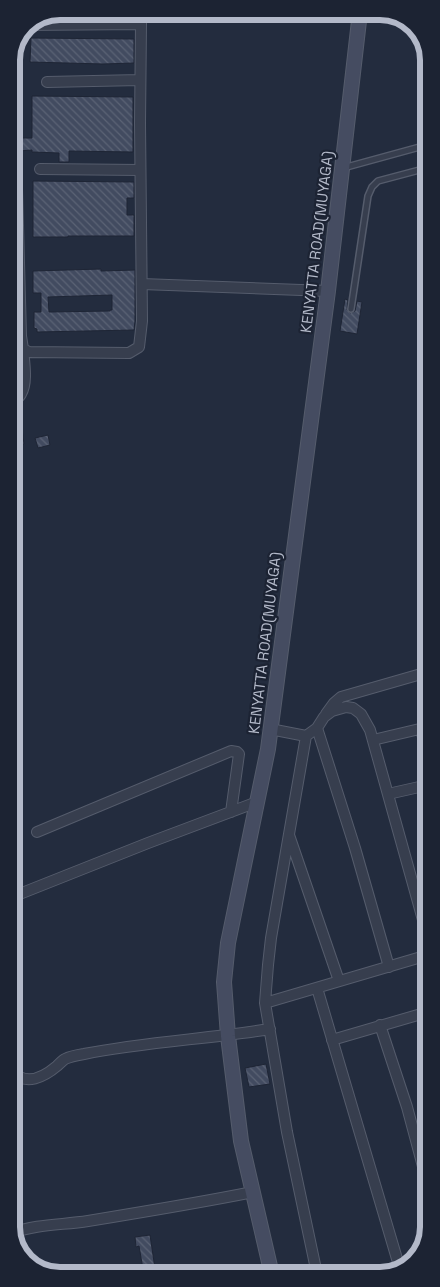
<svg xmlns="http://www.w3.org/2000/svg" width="440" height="1287" viewBox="0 0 440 1287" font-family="'Space Grotesk',sans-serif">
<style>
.building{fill:url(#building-back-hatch);stroke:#1e2535;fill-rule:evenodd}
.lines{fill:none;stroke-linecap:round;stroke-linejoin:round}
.service-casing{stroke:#555c6c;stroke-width:8}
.minor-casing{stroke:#555c6c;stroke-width:12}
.secondary-casing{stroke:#555c6c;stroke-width:16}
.service{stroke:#373e4e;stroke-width:5}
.minor{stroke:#373e4e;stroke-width:10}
.secondary{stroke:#454c61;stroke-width:14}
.labels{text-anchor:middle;stroke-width:4.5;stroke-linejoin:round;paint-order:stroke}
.street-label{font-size:15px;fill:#b3b9c9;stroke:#1c2333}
.rim{fill:none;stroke:#b3b9c9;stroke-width:6}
</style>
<defs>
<pattern id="building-back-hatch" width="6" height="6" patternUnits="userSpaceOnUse" patternTransform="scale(1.25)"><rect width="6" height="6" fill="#424b60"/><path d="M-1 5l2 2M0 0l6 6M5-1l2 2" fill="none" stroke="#5b6375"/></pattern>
</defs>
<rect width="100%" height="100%" fill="#232c3e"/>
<path class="building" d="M31,38L134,39V63L103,64L30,62Z
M32,96L133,97V152L69,151V162H59V153L32,152V150L18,151V138H32Z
M33,181L134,182V198H127V215H134V236H68V237H33Z
M101,269V271L135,270V321L134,330L37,332V329L34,328V312H41V293H33V271ZM112,295V310H110V311L49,312L48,297Z
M345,299L348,300L347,310L350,313L355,311L357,301L362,302L357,334L340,331Z
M22,429L24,444L14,445L12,430Z
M48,435L50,445L38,448L35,438Z
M266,1064L270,1084L249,1087L245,1068Z
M150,1235L156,1275H144L139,1246L136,1247L135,1237Z"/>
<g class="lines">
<g class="service-casing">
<path id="service" d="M343,168L427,145
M351,309L368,196L372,187L378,181L427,168"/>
</g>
<g class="minor-casing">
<path id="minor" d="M26,25L141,24L140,11
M47,82L140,80
M11,84L13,53
M11,132L12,181L17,189L21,336L23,349L29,352L129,353L139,347L142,321L140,123L141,24
M40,169L140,170
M142,284L328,291
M12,403C15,400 19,398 21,394C28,382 24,362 23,349
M326,714L334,703L341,697L428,672
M317,728L355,848L389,967
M421,728L428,760
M270,729L306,736
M373,740L428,727
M388,794L428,785
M37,832L231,751L237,752L239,754L231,812
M289,835L339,981
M12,897L148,843L257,802
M317,988L400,1269
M265,1003L428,955
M380,1025L407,1107L429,1189
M332,1040L428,1012
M13,1072C26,1086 44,1077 57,1066C59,1064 62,1061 65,1059C71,1056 78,1055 84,1054C145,1042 208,1039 270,1029
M13,1233C36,1224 63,1225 88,1221C143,1212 198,1203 253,1192
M317,1274L287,1132L265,1003L268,965L271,938L306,736L317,728L324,717L332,711L346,707L353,708L361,714L370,730L428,938"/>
</g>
<g class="secondary-casing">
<path id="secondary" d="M272,1275L241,1141L228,1036L224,982L228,943L268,749L328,291L360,12"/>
</g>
<use href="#service" class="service"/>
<use href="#minor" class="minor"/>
<use href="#secondary" class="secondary"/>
</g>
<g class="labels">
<g class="street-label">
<text transform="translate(317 242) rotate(-83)" y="5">KENYATTA ROAD(MUYAGA)</text>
<text transform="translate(265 643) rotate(-83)" y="5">KENYATTA ROAD(MUYAGA)</text>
</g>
</g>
<path d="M0 0H440V1287H0ZM60 20H380A40 40 0 0 1 420 60V1227A40 40 0 0 1 380 1267H60A40 40 0 0 1 20 1227V60A40 40 0 0 1 60 20Z" fill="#1c2333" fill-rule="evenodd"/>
<path class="rim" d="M60 20H380A40 40 0 0 1 420 60V1227A40 40 0 0 1 380 1267H60A40 40 0 0 1 20 1227V60A40 40 0 0 1 60 20Z"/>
</svg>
